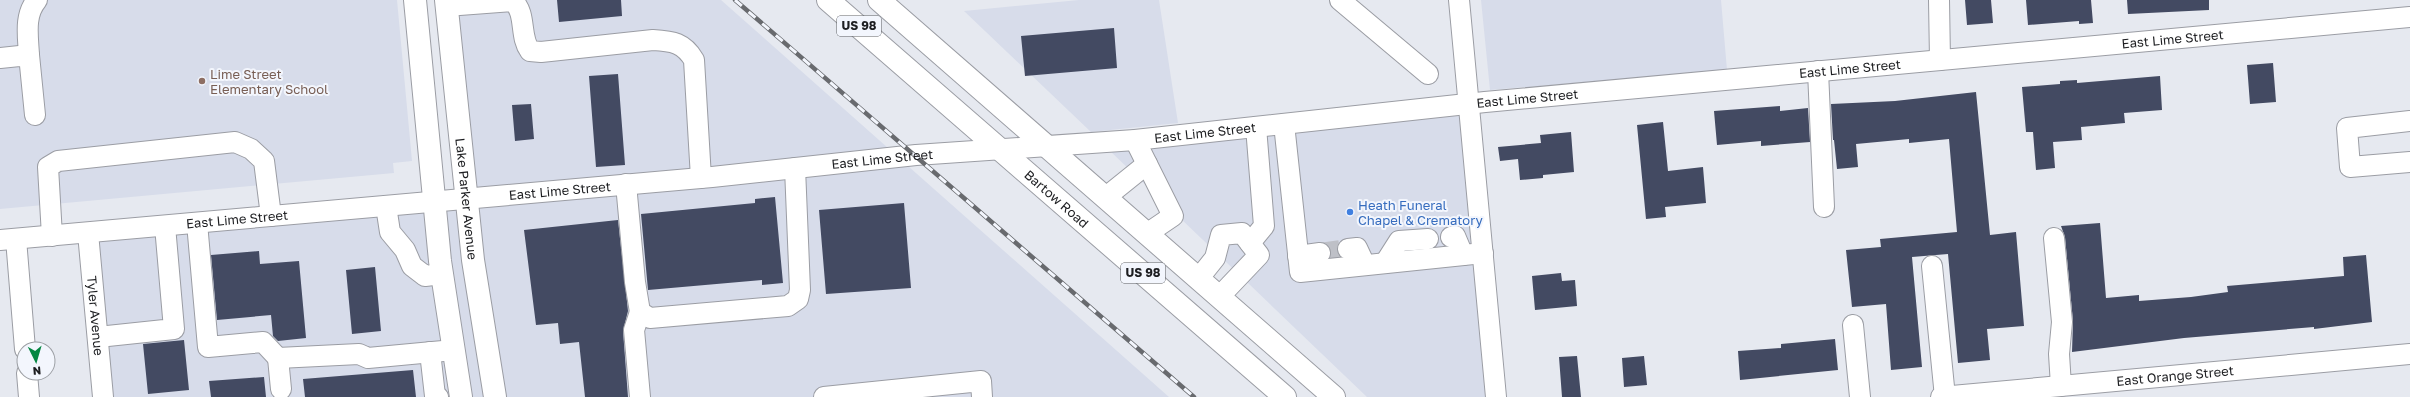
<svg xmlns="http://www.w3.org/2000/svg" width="2410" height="397" viewBox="0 0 2410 397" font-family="'Golos Text',sans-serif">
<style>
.built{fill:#d7dcea}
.building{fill:#434a62}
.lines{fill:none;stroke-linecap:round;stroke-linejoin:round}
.minor-tunnel{stroke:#bec0c7;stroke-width:20;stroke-dasharray:20 10;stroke-linecap:butt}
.minor-casing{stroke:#9b9da4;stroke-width:22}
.major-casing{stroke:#9b9da4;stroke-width:24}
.minor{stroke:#fff;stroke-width:20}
.major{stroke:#fff;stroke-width:22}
.rail-casing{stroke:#686a6e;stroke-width:4.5}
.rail{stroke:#f3f6fd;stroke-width:3;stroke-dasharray:9;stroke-linecap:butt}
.education-dot{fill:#8d6e63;stroke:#f3f6fd;stroke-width:1.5}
.shop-dot{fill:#3f7fe0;stroke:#f3f6fd;stroke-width:1.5}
.labels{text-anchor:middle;stroke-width:4;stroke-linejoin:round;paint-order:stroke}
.shield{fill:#f3f6fd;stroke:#5d5f63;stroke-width:1}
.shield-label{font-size:12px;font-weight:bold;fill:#1d1e21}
.street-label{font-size:13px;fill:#1d1e21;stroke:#f3f6fd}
.education-label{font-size:13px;fill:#785e54;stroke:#f3f6fd;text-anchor:start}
.shop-label{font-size:13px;fill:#366cbe;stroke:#f3f6fd;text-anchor:start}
</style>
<rect width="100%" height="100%" fill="#e6e9f0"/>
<path class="built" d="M0,0H397L412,161L393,163L394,173L0,209Z
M454,0H721L888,148L711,167L474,188Z
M1079,0H1159L1178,123L1091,132L964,11Z
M1481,0H1721L1727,70L1490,90Z
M1461,114L1488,397H1367L1109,150Z
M908,166L1169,397H503L476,207Z
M459,208L486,397H470L443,210Z
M426,211L452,397H112L97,242Z"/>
<path class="building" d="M557,0H621L622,16L559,22Z
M1965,0H1991L1993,23L1967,25Z
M2026,0H2091L2093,23L2079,24V21L2028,25Z
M2127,0H2209V10L2128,14Z
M1114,28L1117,68L1025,76L1021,36Z
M2273,63L2276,102L2250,104L2247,65Z
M618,74L625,165L596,167L589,76Z
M2160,76L2162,110L2124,113L2125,123L2081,127L2082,140L2053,142L2055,168L2036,170L2033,132H2026L2022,87L2060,84V81L2077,80V83Z
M1976,92L1990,235L2016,232L2024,326L1987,329L1990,360L1958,363L1948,254L1912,257L1922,367L1891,370L1886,304L1852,307L1846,250L1881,247L1880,239L1957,232L1949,139L1909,143V139L1856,144L1858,167L1837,169L1834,140H1833L1831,104L1895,101Z
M531,104L534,139L515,141L512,105Z
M1780,106V111L1808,108L1810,142L1761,146V141L1717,145L1714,111Z
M1663,122L1668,171L1703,167L1706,203L1665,207L1666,217L1646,219L1637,125Z
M1571,132L1574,172L1543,175V178L1520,180L1518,159L1500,161L1498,147L1541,143L1540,135Z
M775,197L783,283L762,285V280L648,290L641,214L755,203V199Z
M904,203L911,288L826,294L819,210Z
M618,220L628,311L623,331L628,397H585L579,342L560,344L558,323L536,325L524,230Z
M2100,223L2106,298L2139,295V301L2191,297L2228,292L2227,286L2344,276L2343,257L2366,255L2372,322L2314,329V327L2184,338L2072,352L2073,321L2065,237L2061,226Z
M259,251L260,264L299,261L306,338L278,341L273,336L271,315L217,320L211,255Z
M375,267L381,331L352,334L346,270Z
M1561,273L1562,281L1575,280L1577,306L1535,310L1532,276Z
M1835,339L1838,370L1740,380L1738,351L1781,348V344Z
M184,340L189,390L148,394L143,344Z
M1577,356L1581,397H1562L1559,357Z
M1644,356L1647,385L1624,387L1622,358Z
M413,370L416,397H305L303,379Z
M264,377L266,397H211L209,381Z"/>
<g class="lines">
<path class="minor-tunnel" d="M1320,253L1348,249"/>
<g class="minor-casing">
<g id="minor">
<path d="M1340,0L1428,74"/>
<path d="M1459,0L1496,397"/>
<path d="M1939,0L1940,60"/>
<path d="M446,6L513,1C527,14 519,36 530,51L541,52L653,40C673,41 684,43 694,60L701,178"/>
<path d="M29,55C28,36 24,15 37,0"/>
<path d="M0,58L29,55L35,115"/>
<path d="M1818,71L1824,207"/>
<path d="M2410,121L2347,128L2350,167L2410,162"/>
<path d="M1284,124L1300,272L1483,253"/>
<path d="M1135,140L1173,216L1148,233"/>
<path d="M626,184L635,282L640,312L650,318L788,306L798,299L800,290L795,168"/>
<path d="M1106,197L1147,164"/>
<path d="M386,206L390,232L405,250L412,266L425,276L442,274"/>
<path d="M197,223L208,347L263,342L278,358"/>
<path id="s1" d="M88,233L103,397"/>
<path d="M52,236L48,167L58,161L235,142L251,149L264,161L271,216"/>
<path d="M1451,237L1455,236L1463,255"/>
<path d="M2054,238L2062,322L2059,354L2061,386"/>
<path d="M16,239L25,349"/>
<path id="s2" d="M0,240L712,177L916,155L1135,140L1485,102L2410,17"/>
<path d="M1250,243L1264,226L1256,127"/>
<path d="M1348,249L1357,248L1365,265"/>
<path d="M1298,256L1320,253"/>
<path d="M1385,263L1399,241L1428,239"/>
<path d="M1932,266L1945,397"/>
<path d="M1199,278L1215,258L1221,235L1242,233L1259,255L1220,296"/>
<path d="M1853,325L1860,397"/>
<path d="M98,337L174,329L165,226"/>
<path d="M430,352L435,396L438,397"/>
<path d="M27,373L29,397"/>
<path d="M281,389L278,358L359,354L368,358L454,350"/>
<path d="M640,397L634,330L640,312"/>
<path d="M824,397L981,381L982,397"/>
<path id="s3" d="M1941,397L2410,354"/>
</g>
</g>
<g class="major-casing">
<g id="major">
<path d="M415,0L440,261L461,397"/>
<path id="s4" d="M446,0L473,260L495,397"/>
<path id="s5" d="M828,0L1285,397"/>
<path d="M879,0L1334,397"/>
</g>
</g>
<use href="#minor" class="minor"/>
<use href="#major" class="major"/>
<g class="rail-casing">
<path id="rail" d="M735,0L1194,397"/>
</g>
<use href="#rail" class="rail"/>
</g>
<circle class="education-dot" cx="202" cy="81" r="4"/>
<circle class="shop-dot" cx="1350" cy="212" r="4"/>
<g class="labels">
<g class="shield">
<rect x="837" y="16" width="44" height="20" rx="3"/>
<rect x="1121" y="263" width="44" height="20" rx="3"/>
</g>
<g class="shield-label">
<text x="859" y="30">US 98</text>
<text x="1143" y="277">US 98</text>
</g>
<g class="street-label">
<text dy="5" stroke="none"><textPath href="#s2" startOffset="2182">East Lime Street</textPath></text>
<text dy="5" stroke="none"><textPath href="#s2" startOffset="1858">East Lime Street</textPath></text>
<text dy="5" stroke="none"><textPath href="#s2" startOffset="1534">East Lime Street</textPath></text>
<text dy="5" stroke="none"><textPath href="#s2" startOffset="1210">East Lime Street</textPath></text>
<text dy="5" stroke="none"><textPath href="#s2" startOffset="886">East Lime Street</textPath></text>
<text dy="5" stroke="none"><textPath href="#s2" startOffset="562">East Lime Street</textPath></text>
<text dy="5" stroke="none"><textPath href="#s5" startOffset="303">Bartow Road</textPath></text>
<text dy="5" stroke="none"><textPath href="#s4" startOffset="200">Lake Parker Avenue</textPath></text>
<text dy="5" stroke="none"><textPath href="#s2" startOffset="238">East Lime Street</textPath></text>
<text dy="5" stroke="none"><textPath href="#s1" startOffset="83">Tyler Avenue</textPath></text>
<text dy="5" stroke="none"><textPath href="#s3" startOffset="235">East Orange Street</textPath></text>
</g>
<g class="education-label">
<text x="210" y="79">Lime Street<tspan x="210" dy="15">Elementary School</tspan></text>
</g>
<g class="shop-label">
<text x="1358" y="210">Heath Funeral<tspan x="1358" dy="15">Chapel &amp; Crematory</tspan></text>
</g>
</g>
<g transform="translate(36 361) rotate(175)"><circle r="19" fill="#f3f6fd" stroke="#9da0a5"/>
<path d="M0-3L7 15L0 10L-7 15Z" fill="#058742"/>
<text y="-6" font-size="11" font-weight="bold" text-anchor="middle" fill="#1d1e21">N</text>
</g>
</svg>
